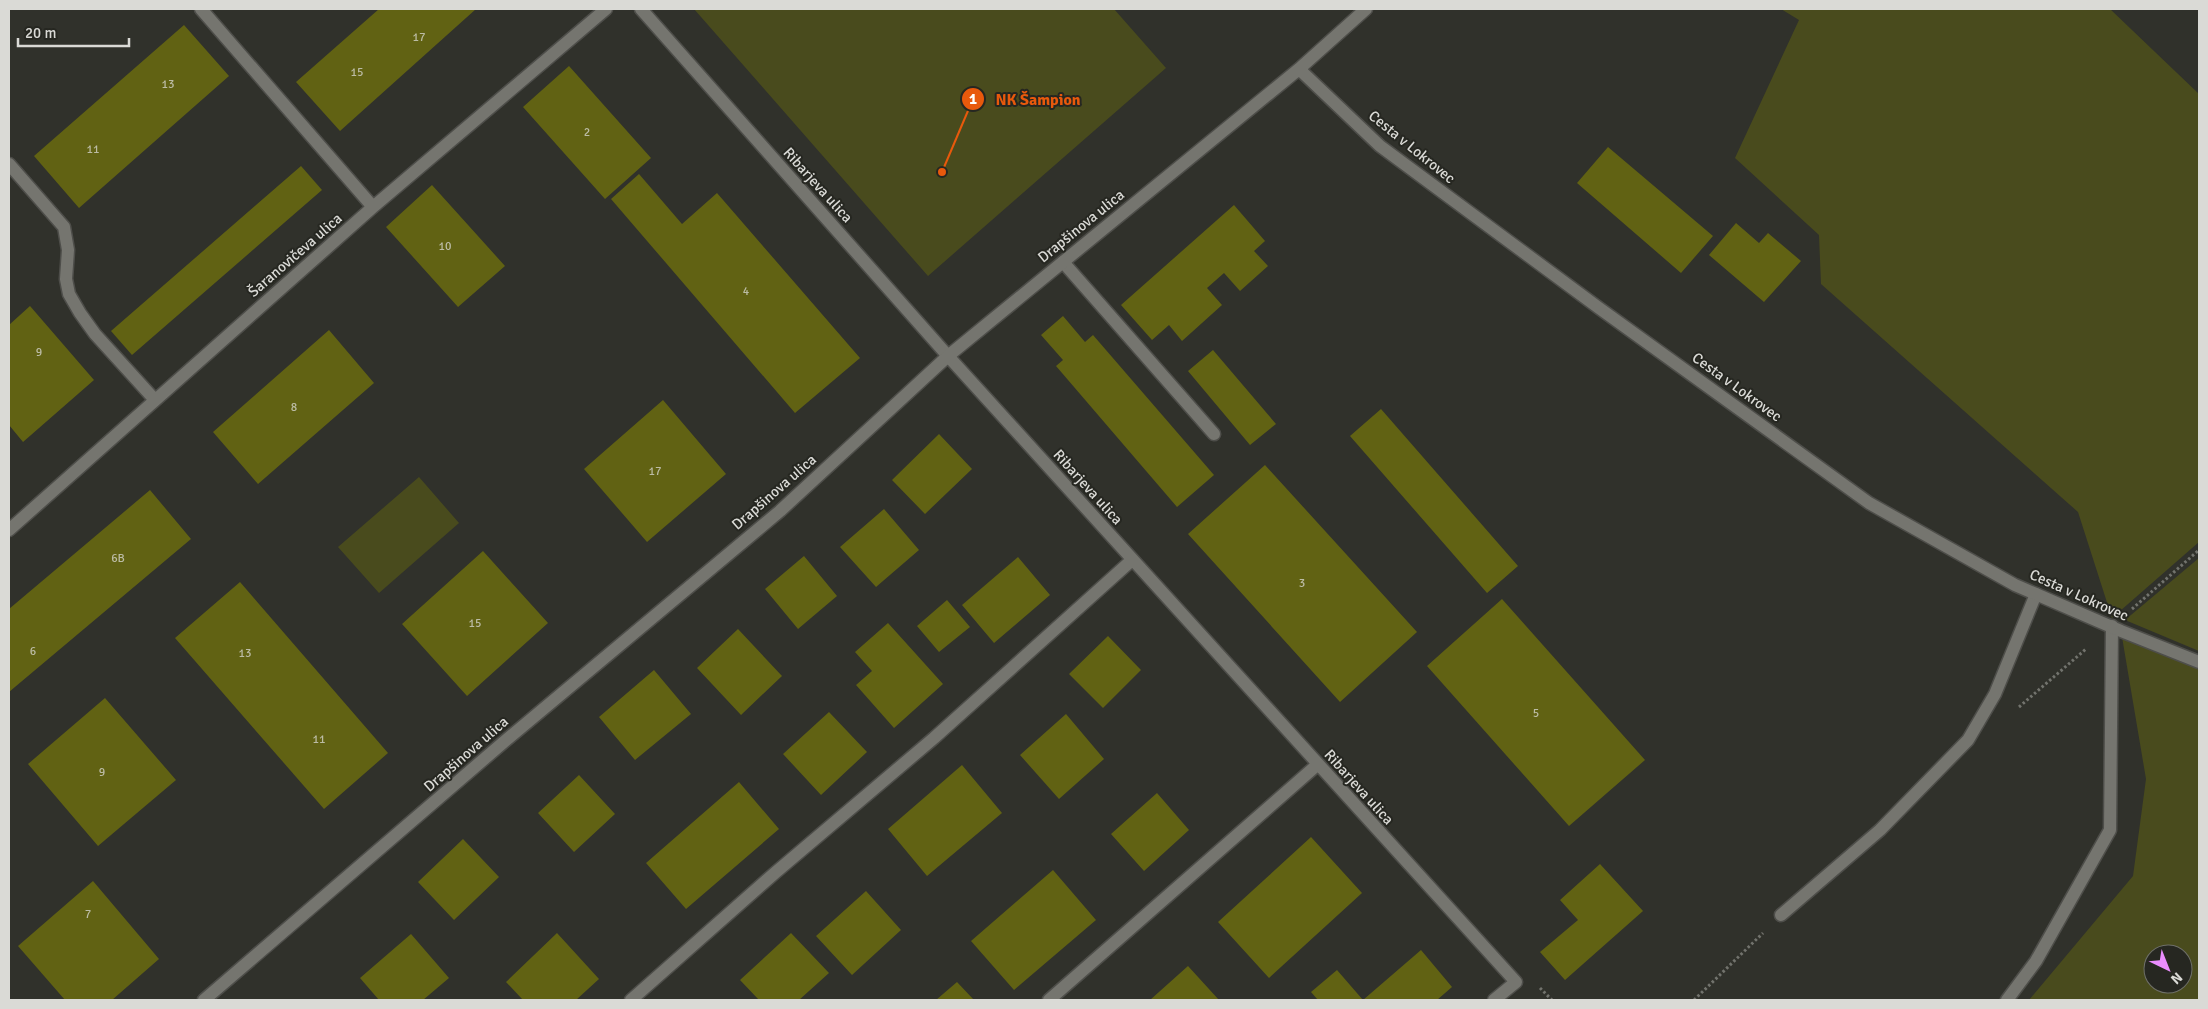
<svg xmlns="http://www.w3.org/2000/svg" width="2208" height="1009" viewBox="0 0 2208 1009" font-family="Signika,sans-serif">
<style>
.green{fill:#494b1d;fill-rule:evenodd}
.building{fill:#616213}
.lines{fill:none;stroke-linecap:round;stroke-linejoin:round}
.service-casing{stroke:#4e4e4a;stroke-width:15}
.minor-casing{stroke:#4e4e4a;stroke-width:15}
.path{stroke:#72736d;stroke-width:3;stroke-dasharray:2.5 2.5;stroke-linecap:butt}
.service{stroke:#75756f;stroke-width:12}
.minor{stroke:#75756f;stroke-width:12}
.labels{text-anchor:middle;stroke-width:4;stroke-linejoin:round;paint-order:stroke}
.number-label{font-size:12px;fill:#bcbca5}
.street-label{font-size:15px;fill:#dadad6;stroke:#262721}
.leader{fill:none;stroke:#e8590c;stroke-width:2}
.callout-dot{fill:#e8590c;stroke:#262721;stroke-width:2}
.mark-label{font-size:15px;text-anchor:middle;font-weight:bold;fill:#fff}
.callout-label{font-size:16px;text-anchor:middle;font-weight:bold;fill:#e8590c;stroke:#262721;stroke-width:4;stroke-linejoin:round;paint-order:stroke}
</style>
<rect width="100%" height="100%" fill="#30312b"/>
<path class="green" d="M694,9H1114L1166,68L928,276Z
M1781,9H2110L2199,94V542L2112,618L2078,512L1821,284L1819,235L1735,158L1799,20Z
M419,477L459,523L379,593L338,547Z
M2199,558V651L2125,620Z
M2121,631L2199,668V1000H2029L2133,876L2146,779ZM2153,954H2183V984H2153Z"/>
<path class="building" d="M379,9H476L340,131L296,82Z
M184,25L229,76L79,208L34,156Z
M569,66L651,158L605,199L523,107Z
M1608,147L1713,236L1681,273L1577,183Z
M301,166L322,190L132,355L111,331Z
M639,174L682,224L717,193L860,358L795,413L611,199Z
M432,185L505,266L458,307L386,227Z
M1234,205L1265,241L1254,251L1268,266L1240,291L1224,273L1207,288L1222,305L1182,341L1169,325L1152,340L1121,305Z
M1736,223L1759,243L1768,233L1801,261L1764,302L1709,255Z
M30,306L94,380L23,442L9,425V325Z
M1063,316L1085,342L1093,335L1214,475L1177,507L1056,366L1063,360L1041,335Z
M329,330L374,383L258,484L213,432Z
M1213,350L1276,424L1250,445L1188,371Z
M663,400L726,474L647,542L584,469Z
M1381,409L1518,566L1487,593L1350,436Z
M939,434L972,469L925,514L892,480Z
M1265,465L1417,632L1340,702L1188,534Z
M150,490L191,539L9,692V609Z
M884,509L919,550L876,587L840,547Z
M483,551L548,623L467,696L402,624Z
M804,556L837,596L798,629L765,589Z
M1018,557L1050,595L994,643L962,605Z
M240,582L388,753L324,809L175,638Z
M1502,599L1645,760L1569,826L1427,666Z
M947,600L970,627L939,652L917,626Z
M888,623L943,684L894,728L856,685L872,671L855,652Z
M738,629L782,676L741,715L697,668Z
M1108,636L1141,670L1103,708L1069,674Z
M654,670L691,714L635,760L599,717Z
M105,698L176,780L98,846L28,764Z
M829,712L867,752L821,795L783,754Z
M1066,714L1104,759L1059,799L1020,755Z
M962,765L1002,813L927,876L888,829Z
M579,775L615,814L574,852L538,813Z
M739,782L779,829L686,909L646,863Z
M1157,793L1189,830L1144,871L1111,834Z
M1311,837L1362,893L1269,978L1218,922Z
M463,839L499,877L454,920L418,882Z
M1600,864L1643,911L1565,980L1540,952L1578,920L1560,900Z
M1053,870L1096,920L1014,990L971,941Z
M93,881L159,959L112,1000H65L18,946Z
M866,891L901,930L852,975L816,936Z
M557,933L599,979L576,1000H523L506,982Z
M791,933L829,973L799,1000H759L740,980Z
M411,934L449,978L423,1000H379L360,978Z
M1421,950L1452,987L1437,1000H1318L1311,992L1337,970L1363,1000Z
M1188,966L1219,1000H1150Z
M957,982L974,1000H936Z"/>
<g class="lines">
<g class="service-casing">
<path id="service" d="M641,9L948,356
M1063,262L1214,434
M1781,915L1880,830L1968,740L1995,694L2036,594
M2007,1000L2036,961L2110,830L2112,626"/>
</g>
<g class="minor-casing">
<path id="minor" d="M201,9L373,207
M1299,69L1380,146L1599,308L1869,503L2015,585L2121,631L2199,662
M9,164L64,227L68,250L66,279L69,294L80,313L95,334L155,400
M948,356L1516,982L1494,1000
M9,530L373,207L606,9
M204,1000L505,741L780,511L948,356L1299,69L1366,9
M631,1000L776,872L934,738L1132,560
M1049,1000L1317,765"/>
</g>
<path class="path" d="M2132,609L2199,550
M2019,707L2086,649
M1540,988L1552,1000
M1694,1000L1763,933"/>
<use href="#service" class="service"/>
<use href="#minor" class="minor"/>
</g>
<g class="labels">
<g class="number-label">
<text x="419" y="41">17</text>
<text x="357" y="76">15</text>
<text x="168" y="88">13</text>
<text x="587" y="136">2</text>
<text x="93" y="153">11</text>
<text x="445" y="250">10</text>
<text x="746" y="295">4</text>
<text x="39" y="356">9</text>
<text x="294" y="411">8</text>
<text x="655" y="475">17</text>
<text x="118" y="562">6B</text>
<text x="1302" y="587">3</text>
<text x="475" y="627">15</text>
<text x="33" y="655">6</text>
<text x="245" y="657">13</text>
<text x="1536" y="717">5</text>
<text x="319" y="743">11</text>
<text x="102" y="776">9</text>
<text x="88" y="918">7</text>
</g>
<g class="street-label">
<text transform="translate(1412 147) rotate(39)" y="5">Cesta v Lokrovec</text>
<text transform="translate(818 185) rotate(48)" y="5">Ribarjeva ulica</text>
<text transform="translate(1081 226) rotate(-39)" y="5">Drapšinova ulica</text>
<text transform="translate(295 255) rotate(-41)" y="5">Šaranovičeva ulica</text>
<text transform="translate(1737 387) rotate(36)" y="5">Cesta v Lokrovec</text>
<text transform="translate(1088 487) rotate(48)" y="5">Ribarjeva ulica</text>
<text transform="translate(774 492) rotate(-41)" y="5">Drapšinova ulica</text>
<text transform="translate(2079 595) rotate(24)" y="5">Cesta v Lokrovec</text>
<text transform="translate(466 754) rotate(-41)" y="5">Drapšinova ulica</text>
<text transform="translate(1359 787) rotate(48)" y="5">Ribarjeva ulica</text>
</g>
</g>
<path class="leader" d="M942 172L973 99"/>
<g class="callout-dot">
<circle cx="942" cy="172" r="5"/>
<circle cx="973" cy="99" r="12"/>
</g>
<g class="mark-label">
<text x="973" y="104">1</text>
</g>
<g class="callout-label">
<text x="1038" y="105">NK Šampion</text>
</g>
<rect width="2208" height="1009" fill="none" stroke="#dadad6" stroke-width="20"/>
<g transform="translate(2168 969) rotate(137)"><circle r="24" fill="#262721" stroke="#6e6f69"/>
<path d="M0-4L9 19L0 12L-9 19Z" fill="#ea8dfd"/>
<text y="-8" font-size="14" font-weight="bold" text-anchor="middle" fill="#dadad6">N</text>
</g>
<path d="M18 38v8h111v-8" fill="none" stroke="#dadad6" stroke-width="2.5"/>
<text x="25" y="38" font-size="15" fill="#dadad6" stroke="#262721" stroke-width="4" paint-order="stroke">20 m</text>
</svg>
